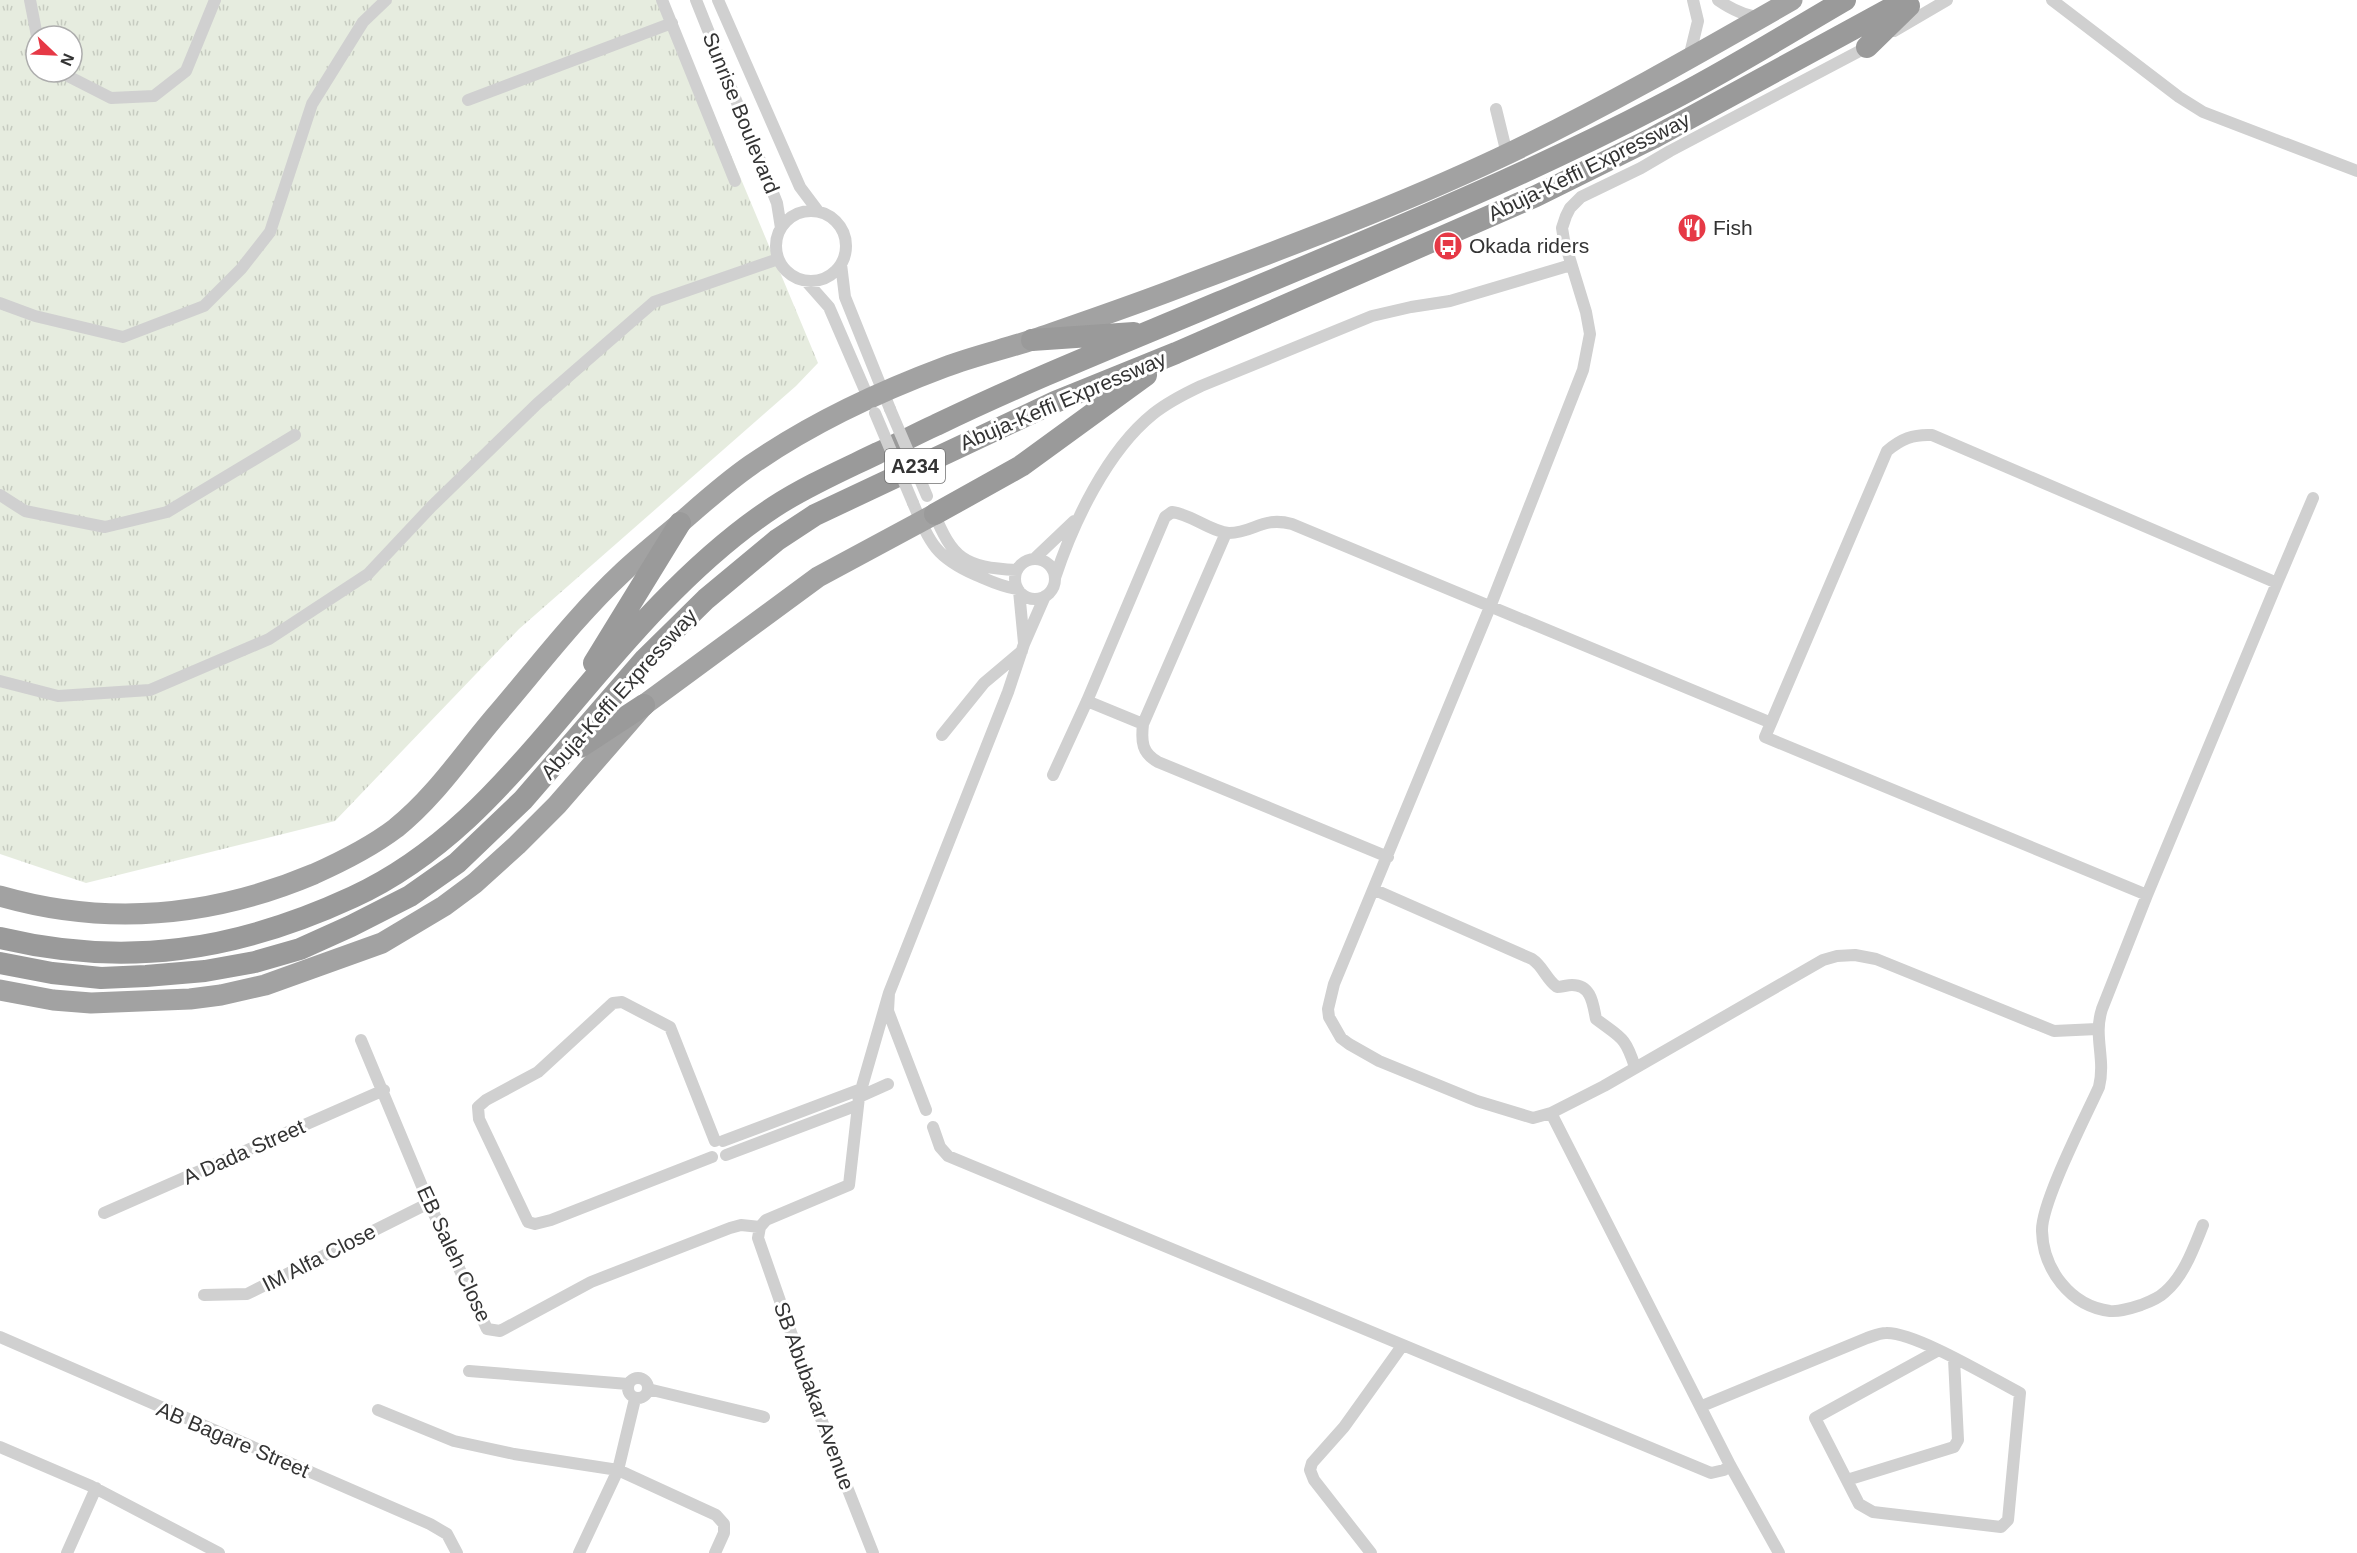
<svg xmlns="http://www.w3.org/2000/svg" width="2357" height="1553" viewBox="0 0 2357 1553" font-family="Helvetica,sans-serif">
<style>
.grass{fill:url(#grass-tufts);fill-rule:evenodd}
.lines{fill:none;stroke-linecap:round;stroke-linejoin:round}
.minor{stroke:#d0d0d0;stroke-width:12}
.trunk{stroke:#a2a2a2;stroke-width:21}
.motorway{stroke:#9a9a9a;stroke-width:22}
.minor-bridge{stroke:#d0d0d0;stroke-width:12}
.labels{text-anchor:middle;stroke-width:6;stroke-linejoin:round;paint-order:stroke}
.shield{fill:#fff;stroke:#707070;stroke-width:1.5}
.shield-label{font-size:20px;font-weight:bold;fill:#333}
.street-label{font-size:21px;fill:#333;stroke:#fff}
.poi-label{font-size:21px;fill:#333;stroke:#fff;text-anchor:start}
</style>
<defs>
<pattern id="grass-tufts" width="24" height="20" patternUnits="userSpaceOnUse" patternTransform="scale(1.5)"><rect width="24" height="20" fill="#e6ecdf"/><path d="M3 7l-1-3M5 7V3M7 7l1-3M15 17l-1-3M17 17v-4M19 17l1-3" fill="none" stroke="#c6cbc0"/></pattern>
</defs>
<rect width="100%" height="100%" fill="#fff"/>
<path class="grass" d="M0,0H666L818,363L796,386L519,629L335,821L86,883L0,854ZM36,36H72V72H36Z"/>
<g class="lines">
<path class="minor" d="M30,0L37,36
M662,0L735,181
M696,0L777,203L781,228
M718,0L800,187L818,211
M1718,0C1731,9 1744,16 1760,17
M2052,0L2179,97L2203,112L2357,171
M1894,31L1947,0
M1871,45L1670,151L1641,168L1581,197L1570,208L1566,216L1562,228L1564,240L1586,312L1590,334L1583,370L1490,607L1334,984L1328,1009L1329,1017L1341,1038L1349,1044L1379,1061L1477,1101L1533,1118L1551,1113L1604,1086L1823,960L1837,956L1855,955L1876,959L2054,1031L2097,1029
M1689,58L1698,21L1693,0
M60,72L111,98L154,96L186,71L215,0
M468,100L672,23
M1496,109L1507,154
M776 246a35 35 0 1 1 70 0a35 35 0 1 1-70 0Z
M841,264L845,297L890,409
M806,281L829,307L871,404
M0,303L35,316L123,337L204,306L241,269L270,232L312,104L363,22L386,0
M0,495L25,511L105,527L167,512L295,435
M913,503C930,543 935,557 976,575C990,581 1002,587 1017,589
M933,511C953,559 963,567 1017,570
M1226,533L1143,724C1141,742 1142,753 1158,762L1388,857
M1015 579a20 20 0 1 1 40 0a20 20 0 1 1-40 0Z
M1034,559L1074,521
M1055,578C1073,523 1107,451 1153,414C1168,402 1184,394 1201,386L1372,316L1411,307L1450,301L1571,265
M2277,583L2313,498
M1019,591L1024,643
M0,681L58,696L150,690L269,639L368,574L432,506L538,403L654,302L778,259
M1087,701L1143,724
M942,735L984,683L1022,651
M1053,775L1087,701L1165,517L1172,512C1191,514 1211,532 1229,533C1254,533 1262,516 1292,524L1769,722
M1375,890L1532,959C1543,966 1546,979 1557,987C1562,987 1567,985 1572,985C1592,985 1593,1005 1596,1019C1621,1038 1625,1036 1635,1067
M2147,895L1765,737L1887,451C1901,439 1913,434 1932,435L2277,583L2147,895L2102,1009C2093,1037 2106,1058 2099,1087C2086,1116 2041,1203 2042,1231C2043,1269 2070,1306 2110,1311C2120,1312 2132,1308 2141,1305C2149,1302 2159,1298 2165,1292C2184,1276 2194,1247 2203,1225
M361,1040L429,1203L487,1329L500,1331L591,1282L730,1228L741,1225L760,1227
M859,1097L888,1084
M926,1110L888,1011L889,993L1008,692L1024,644L1045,596
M1551,1113L1730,1465L1779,1553
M933,1127L940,1147L948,1156L1711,1473L1724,1470L1730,1465
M723,1141L861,1089
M726,1155L858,1105
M712,1157L551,1220L535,1224L528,1222L479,1119L478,1107L486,1100L538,1072L613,1003L622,1002L670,1027L715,1141
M104,1213L384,1090
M204,1295L247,1294L429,1203
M0,1337L430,1524L447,1534L457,1553
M469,1371L628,1384
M628 1388a10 10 0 1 1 20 0a10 10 0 1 1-20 0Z
M648,1389L764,1417
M1702,1406L1867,1338C1873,1336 1880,1333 1886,1333C1915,1332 1991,1378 2020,1393L2008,1520L2001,1527L1873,1512L1859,1504L1815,1418L1937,1351
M378,1410L454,1441L514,1454L618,1470L716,1515L724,1524V1533L715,1553
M0,1447L91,1486L219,1553
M1847,1480L1954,1447L1958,1440L1954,1359
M67,1553L96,1488
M579,1553L618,1470L635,1399
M873,1553L830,1444L758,1238L760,1227L766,1220L849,1185L859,1097L889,993
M1371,1553L1314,1480L1310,1470L1312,1463L1344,1427L1402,1346"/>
<path class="trunk" d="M0,896C108,927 212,917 314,874C343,861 371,847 396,828C437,795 465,751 499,712C539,665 578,614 623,572C641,555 660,540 679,524C702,504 725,483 751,465C810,424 878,392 945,367C974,356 1005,349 1035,339C1087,321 1140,303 1191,283C1295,244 1399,205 1499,158C1600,110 1696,55 1792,0
M0,990L53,1000L91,1003L190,999L221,995L265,985L382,943L444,906L475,883L517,845L557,805L644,705L818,577L935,514"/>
<path class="motorway" d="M1867,47L1909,6
M1032,340L1134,333
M935,514L1021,466L1146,375
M594,663L680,523
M580,747L644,705
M0,938C126,968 236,951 353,897C440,857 501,788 561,717C623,643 693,560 774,507C806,486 843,470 878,453C898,444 916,434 936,425C1029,380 1125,342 1220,302C1368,240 1517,180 1659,106C1723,74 1783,36 1845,0
M0,963L52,973L101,978L146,976L205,971L255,962L300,949L351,926L410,896L457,863L523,800L645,659L706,599L777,540L815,515L1055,402L1176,353L1536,196L1653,138L1906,0"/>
<path class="minor-bridge" d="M890,409L927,496
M875,413L913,503"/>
</g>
<defs>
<g id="restaurant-disc" transform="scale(1.5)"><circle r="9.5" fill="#e63946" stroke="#fff"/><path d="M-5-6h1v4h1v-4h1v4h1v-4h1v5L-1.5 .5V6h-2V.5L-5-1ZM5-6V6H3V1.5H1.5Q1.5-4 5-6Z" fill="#fff"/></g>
<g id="bus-disc" transform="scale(1.5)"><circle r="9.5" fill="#e63946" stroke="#fff"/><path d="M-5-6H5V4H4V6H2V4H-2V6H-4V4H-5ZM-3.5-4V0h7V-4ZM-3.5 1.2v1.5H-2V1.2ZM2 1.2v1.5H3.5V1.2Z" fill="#fff"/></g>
</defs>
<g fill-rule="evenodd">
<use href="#restaurant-disc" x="1692" y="228"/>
<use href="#bus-disc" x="1448" y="246"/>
</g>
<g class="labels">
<rect class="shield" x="885" y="449" width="60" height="34" rx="4.5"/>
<g class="shield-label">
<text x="915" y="473">A234</text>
</g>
<g class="street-label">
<text transform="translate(741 113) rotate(68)" y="7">Sunrise Boulevard</text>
<text transform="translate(1589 167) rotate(-26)" y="7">Abuja-Keffi Expressway</text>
<text transform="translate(1063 401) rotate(-23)" y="7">Abuja-Keffi Expressway</text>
<text transform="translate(619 694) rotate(-48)" y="7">Abuja-Keffi Expressway</text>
<text transform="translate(244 1152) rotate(-24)" y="7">A Dada Street</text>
<text transform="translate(454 1254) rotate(65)" y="7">EB Saleh Close</text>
<text transform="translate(319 1258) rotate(-27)" y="7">IM Alfa Close</text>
<text transform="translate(814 1396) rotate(70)" y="7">SB Abubakar Avenue</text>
<text transform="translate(233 1440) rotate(23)" y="7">AB Bagare Street</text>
</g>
<g class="poi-label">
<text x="1713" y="235">Fish</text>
<text x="1469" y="253">Okada riders</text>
</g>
</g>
<g transform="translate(54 54) rotate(113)"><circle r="28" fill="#ffffff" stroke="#adadad" stroke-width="1.5"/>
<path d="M0-4.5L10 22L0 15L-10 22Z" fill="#e63946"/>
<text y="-9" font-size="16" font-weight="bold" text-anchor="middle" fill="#333333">N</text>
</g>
</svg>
